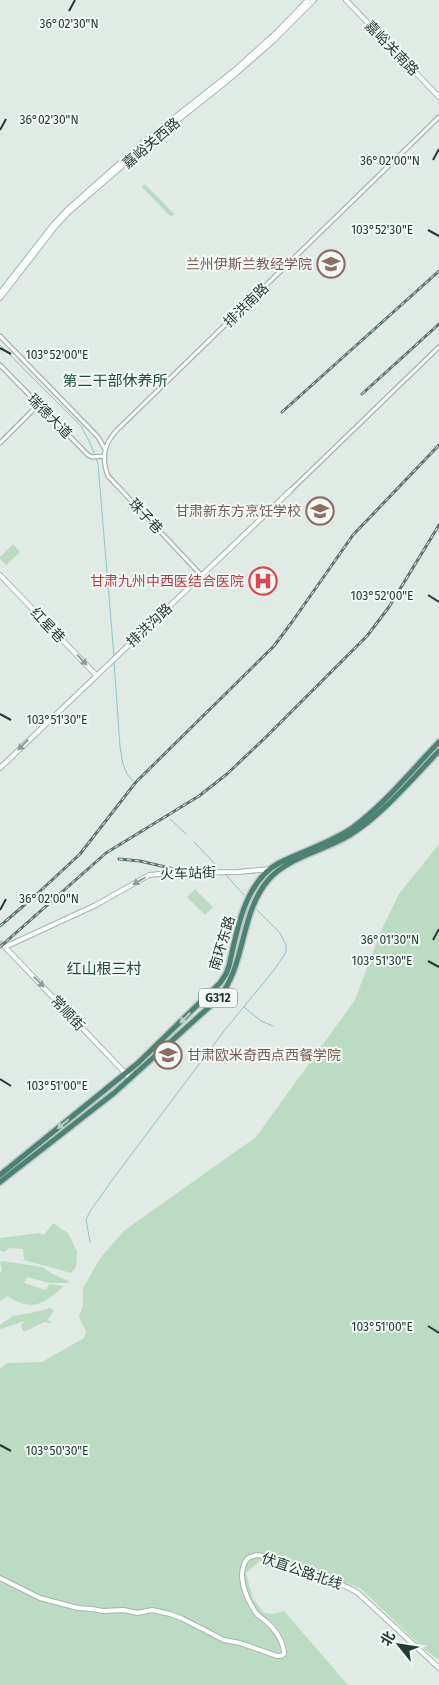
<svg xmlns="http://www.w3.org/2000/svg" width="439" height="1685" viewBox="0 0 439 1685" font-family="'Fira Sans','Noto Sans SC',sans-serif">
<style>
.green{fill:#bbdbc3}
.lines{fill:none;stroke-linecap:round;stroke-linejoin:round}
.stream{stroke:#8bc5ce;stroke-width:1}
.secondary-tunnel{stroke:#bbc8c2;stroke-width:4;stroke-dasharray:4 2;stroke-linecap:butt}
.tertiary-casing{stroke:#a4b3ad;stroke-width:5.5}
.secondary-casing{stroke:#a0b6ae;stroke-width:6}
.trunk-casing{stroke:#c1c8c6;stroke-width:8}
.tertiary{stroke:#fff;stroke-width:3}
.secondary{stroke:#fff;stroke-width:4}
.trunk{stroke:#4c8274;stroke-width:5}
.rail-casing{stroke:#5d776f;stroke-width:3}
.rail{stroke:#f2f8f5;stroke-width:1;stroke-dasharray:4;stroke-linecap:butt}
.oneway{fill:#909d9a}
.oneway2{fill:#b8cfc8}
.ticks{fill:none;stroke:#223b34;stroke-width:2}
.labels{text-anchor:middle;stroke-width:4;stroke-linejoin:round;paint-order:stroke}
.shield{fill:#f2f8f5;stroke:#60746e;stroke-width:1}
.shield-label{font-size:12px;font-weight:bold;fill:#223b34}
.street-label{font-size:14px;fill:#223b34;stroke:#f2f8f5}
.education-label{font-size:14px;fill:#785e54;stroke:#f2f8f5;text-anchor:end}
.health-label{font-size:14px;fill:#be3a42;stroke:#f2f8f5;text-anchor:end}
.neighbourhood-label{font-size:15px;fill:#1f4c40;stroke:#f2f8f5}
.ticks-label{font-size:12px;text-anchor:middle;fill:#223b34;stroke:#f2f8f5;stroke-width:4;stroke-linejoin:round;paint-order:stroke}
</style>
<rect width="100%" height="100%" fill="#e1ebe6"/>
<path class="green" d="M145,184L174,214L171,217L142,187Z
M13,544L20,552L6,565L0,559V557Z
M439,844V1660L423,1648L361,1589L330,1576L291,1563L260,1561L246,1573L253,1599L264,1613L273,1614L284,1611L348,1685H0V1369L7,1363L42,1362L84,1338L86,1331L79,1317L83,1306V1288L101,1257L125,1230L256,1137L355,1000L380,933L399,894Z
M195,889L213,907L205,915L187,897Z
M53,1223L68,1233L77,1252L76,1267L71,1273L24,1260L23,1249L9,1248L5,1252L0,1251V1238L39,1233L44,1235Z
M2,1261L43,1267L51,1273L68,1281L69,1283H49L27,1277L24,1283L46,1290L49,1284L64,1286C45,1303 32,1313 8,1296L0,1301V1273L2,1270L0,1263Z
M50,1308L54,1311L48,1319L49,1321H51V1323L44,1322L26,1331H23L21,1325L26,1321C16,1323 9,1327 0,1329V1325L13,1316L31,1313Z"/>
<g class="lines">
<path class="stream" d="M0,345L81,426L90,443L98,464L114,657
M114,661L120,747L123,764L127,774L133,781
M170,819L186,834
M194,842L216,865
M226,875L244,895
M244,1007L261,1021L273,1026
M90,1242L86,1219L91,1210L110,1183L224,1031L274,970L286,952V945L280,933L256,909"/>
<path class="secondary-tunnel" d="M0,941L5,947"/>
<g class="tertiary-casing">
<path id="tertiary" d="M0,336L98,437L105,449
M0,365L88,455L92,457L105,456
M0,443L39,404
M291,490L439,347
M201,575L108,476C101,457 104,444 117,430L439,117"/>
</g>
<g class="secondary-casing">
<path id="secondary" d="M346,0L439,97
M0,293L53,225L68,209L146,140L236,69L277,32L308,0
M0,298L55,227L70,211L149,143L226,82L272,42L314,0
M0,575L96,675
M0,768L291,490
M127,1075L5,947L96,905L149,875L171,873L238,872L271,869
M0,1578L40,1598L78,1608L92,1609L103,1611L124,1610L137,1613L152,1610L170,1614L181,1618L224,1640L240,1643L277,1656H281L284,1654C284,1642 276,1631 268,1623C264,1619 259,1617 256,1613C246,1598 235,1573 248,1558L256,1555L264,1556C296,1566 329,1576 358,1593L439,1668"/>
</g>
<g class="trunk-casing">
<path id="trunk" d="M0,1175L138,1063L220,983L226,974L229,966C237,931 244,882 279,863C301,852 332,842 352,828C383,806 412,770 439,742
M0,1182L114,1093L218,999C247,964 239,912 270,878C289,857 326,850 350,835C383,814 412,779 439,751"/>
</g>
<use href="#tertiary" class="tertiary"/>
<use href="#secondary" class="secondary"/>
<use href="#trunk" class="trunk"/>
<g class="rail-casing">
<path id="rail" d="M362,394L439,324
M282,412L439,271
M119,859L140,861L178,870L214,867
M0,926L36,895L80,854L136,782L274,646L292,622L353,535L439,445
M0,947L106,853L199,796L227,774L266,737L367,636L389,607L439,525"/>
</g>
<use href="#rail" class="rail"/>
</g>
<defs><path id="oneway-solid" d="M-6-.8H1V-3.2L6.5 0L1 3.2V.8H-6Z" transform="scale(1.25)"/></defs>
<g class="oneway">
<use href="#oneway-solid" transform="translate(82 660) rotate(46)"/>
<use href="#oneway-solid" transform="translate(23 745) rotate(136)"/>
<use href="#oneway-solid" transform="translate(139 881) rotate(150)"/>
<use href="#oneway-solid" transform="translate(39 982) rotate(46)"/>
</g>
<g class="oneway2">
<use href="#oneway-solid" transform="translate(185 1018) rotate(134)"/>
<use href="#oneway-solid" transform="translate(63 1124) rotate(141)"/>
</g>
<path class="ticks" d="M69,11L75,0M0,130L6,119M433,160L439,149M428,230L439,236M0,348L11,354M428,595L439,602M0,714L11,720M0,910L6,899M433,940L439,929M428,961L439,967M0,1079L11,1086M428,1326L439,1333M0,1445L11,1451"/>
<defs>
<g id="university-ring" transform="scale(1.4375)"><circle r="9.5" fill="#f2f8f5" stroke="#8d6e63" stroke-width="1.5"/><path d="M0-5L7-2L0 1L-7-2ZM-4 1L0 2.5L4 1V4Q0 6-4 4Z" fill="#8d6e63"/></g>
<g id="hospital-ring" transform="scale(1.4375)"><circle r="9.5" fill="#f2f8f5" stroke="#e0444e" stroke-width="1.5"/><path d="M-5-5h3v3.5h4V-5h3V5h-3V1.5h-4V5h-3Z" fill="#e0444e"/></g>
</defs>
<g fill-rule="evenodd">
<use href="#university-ring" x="331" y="264"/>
<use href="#university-ring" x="320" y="511"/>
<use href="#hospital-ring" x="263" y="581"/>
<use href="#university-ring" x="168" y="1055"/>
</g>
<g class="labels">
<rect class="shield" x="199" y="988.5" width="38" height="19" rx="4"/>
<g class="shield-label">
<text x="218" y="1002">G312</text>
</g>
<g class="street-label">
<text transform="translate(392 48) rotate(46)" y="5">嘉峪关南路</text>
<text transform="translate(151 143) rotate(-40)" y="5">嘉峪关西路</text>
<text transform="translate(246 305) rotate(-44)" y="5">排洪南路</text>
<text transform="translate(50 416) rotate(45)" y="5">瑞德大道</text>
<text transform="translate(146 516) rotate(47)" y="5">珠子巷</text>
<text transform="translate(48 625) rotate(46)" y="5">红星巷</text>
<text transform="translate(149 625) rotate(-43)" y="5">排洪沟路</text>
<text transform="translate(188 873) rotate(-2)" y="5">火车站街</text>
<text transform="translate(222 943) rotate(-73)" y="5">南环东路</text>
<text transform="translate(68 1013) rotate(47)" y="5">常顺街</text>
<text transform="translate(302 1571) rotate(19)" y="5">伏直公路北线</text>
</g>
<g class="education-label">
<text x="312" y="269">兰州伊斯兰教经学院</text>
<text x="301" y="516">甘肃新东方烹饪学校</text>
<text x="187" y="1060" text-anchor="start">甘肃欧米奇西点西餐学院</text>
</g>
<g class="health-label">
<text x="244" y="586">甘肃九州中西医结合医院</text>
</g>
<g class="neighbourhood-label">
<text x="115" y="386">第二干部休养所</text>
<text x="104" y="974">红山根三村</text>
</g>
</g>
<g class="ticks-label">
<text x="69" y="28">36°02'30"N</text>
<text x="49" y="124">36°02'30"N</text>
<text x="390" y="165">36°02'00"N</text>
<text x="382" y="234">103°52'30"E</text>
<text x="57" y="359">103°52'00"E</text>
<text x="382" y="600">103°52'00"E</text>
<text x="57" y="724">103°51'30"E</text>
<text x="49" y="903">36°02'00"N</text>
<text x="390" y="944">36°01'30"N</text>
<text x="382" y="965">103°51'30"E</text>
<text x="57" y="1090">103°51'00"E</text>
<text x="382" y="1331">103°51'00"E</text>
<text x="57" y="1455">103°50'30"E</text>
</g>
<g transform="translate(399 1645) rotate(300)" stroke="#f2f8f5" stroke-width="4" paint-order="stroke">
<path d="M0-4L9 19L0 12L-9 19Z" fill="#223b34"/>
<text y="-8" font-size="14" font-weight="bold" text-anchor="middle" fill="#223b34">北</text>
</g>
</svg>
